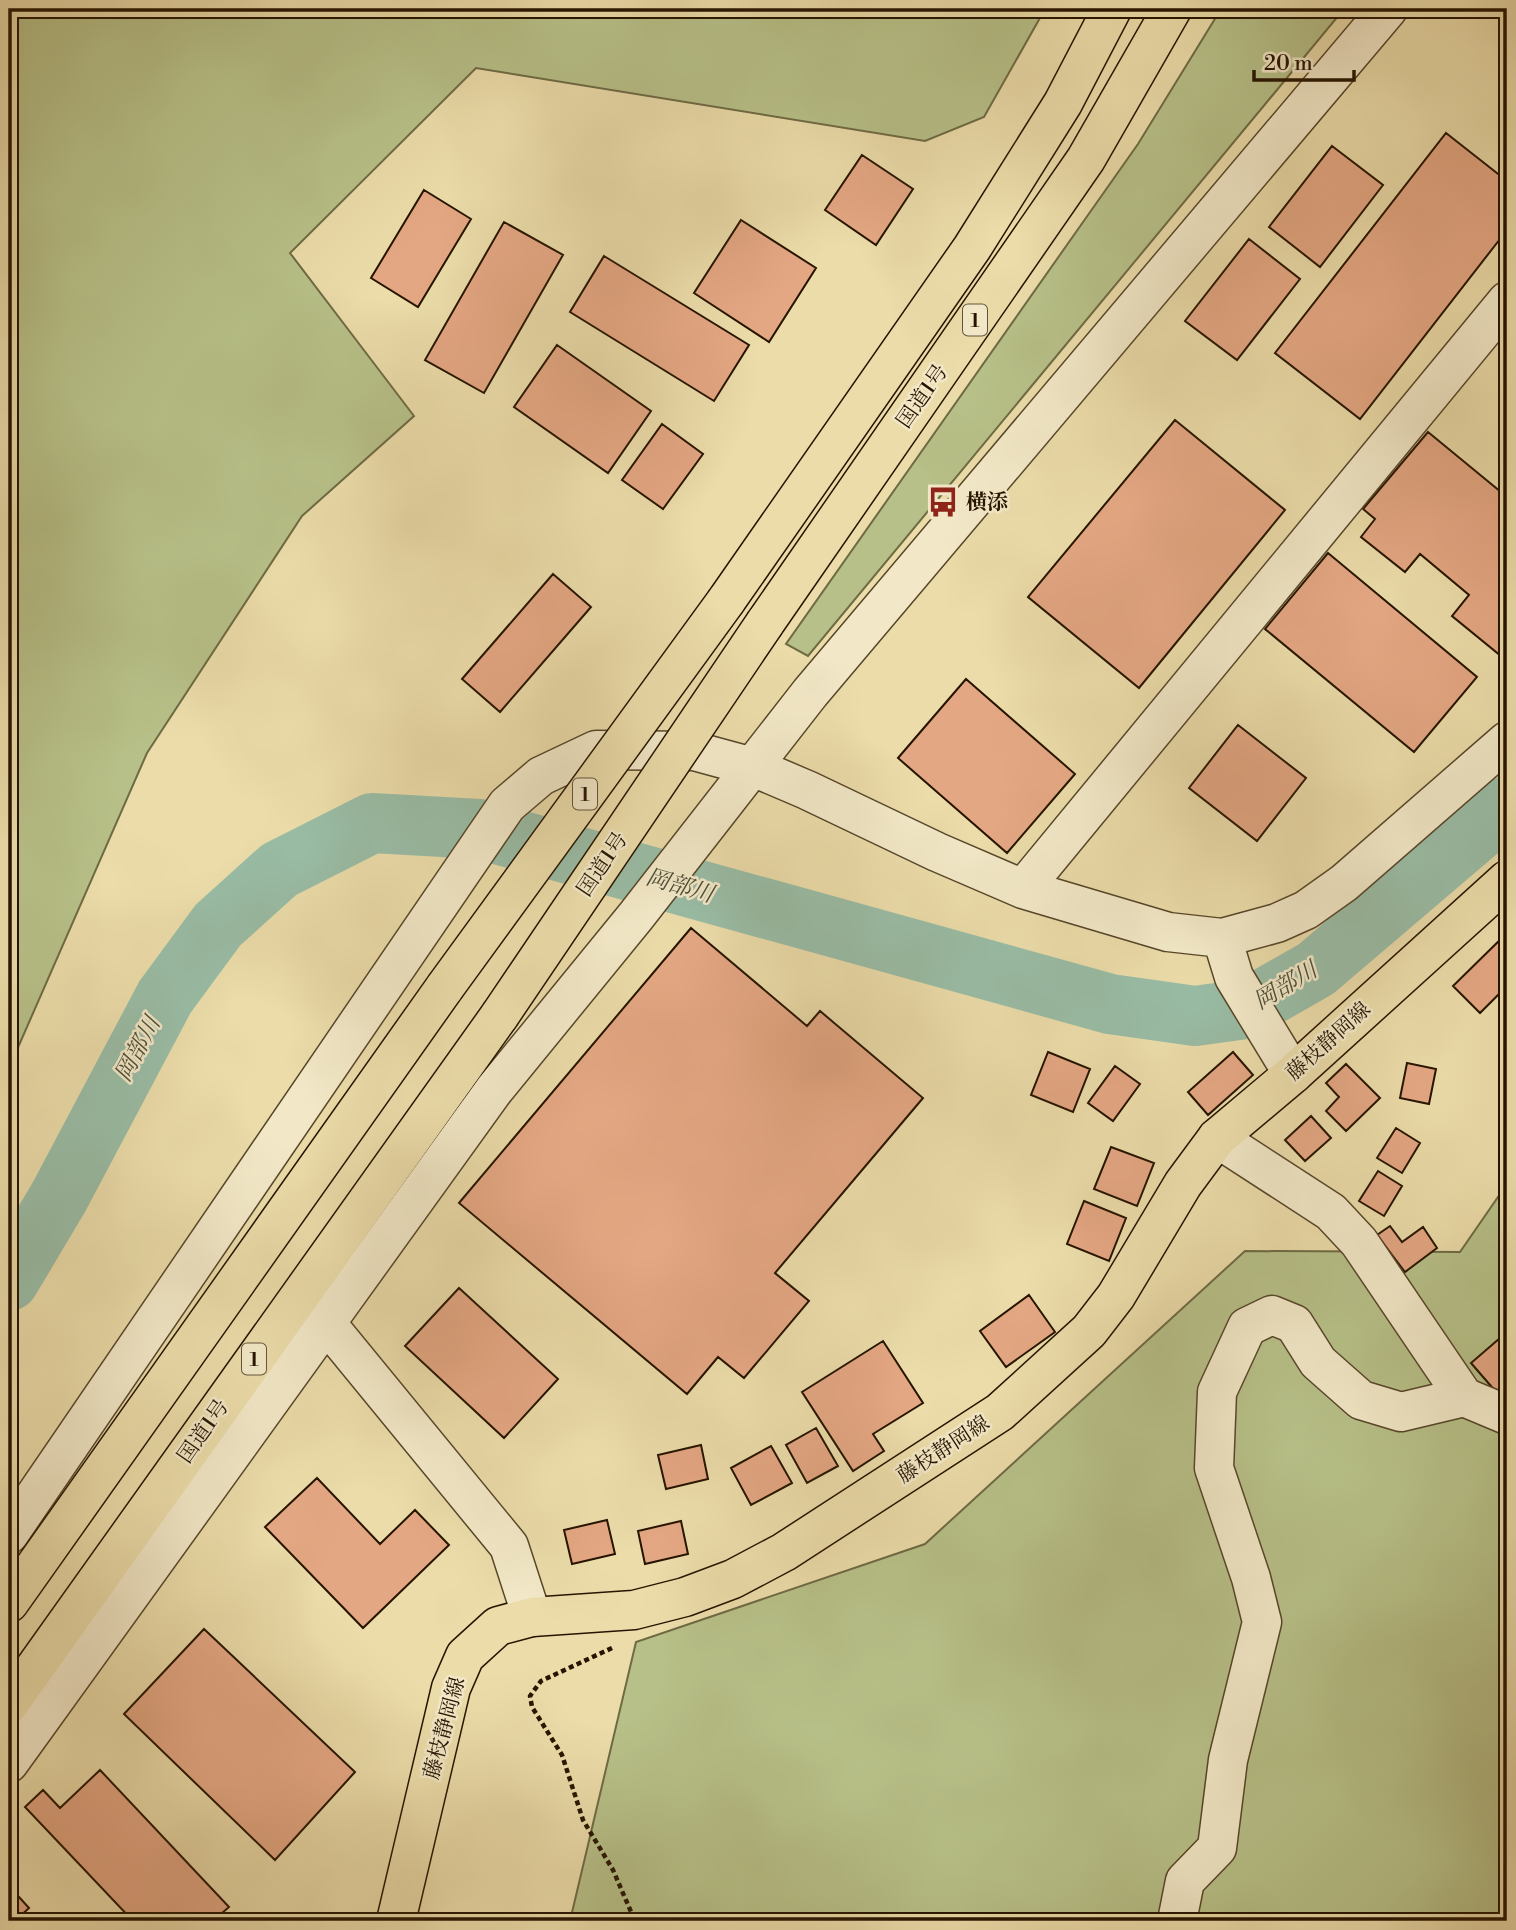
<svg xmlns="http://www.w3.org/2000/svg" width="1516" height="1930" viewBox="0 0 1516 1930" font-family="'Libre Bodoni','Noto Serif JP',serif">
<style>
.green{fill:#b7c088;stroke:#6e6a44;stroke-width:2}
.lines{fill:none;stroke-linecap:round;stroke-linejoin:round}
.river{stroke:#99bca5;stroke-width:60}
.building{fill:#e4a783;stroke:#261400;stroke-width:2}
.minor-casing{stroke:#57462a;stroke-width:41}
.major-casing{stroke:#261400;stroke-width:41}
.highway-casing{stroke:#261400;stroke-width:41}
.path{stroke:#261400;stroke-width:4.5;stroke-dasharray:5 3.5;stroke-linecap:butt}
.minor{stroke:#f2e8c7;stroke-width:38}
.major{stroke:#ebdca9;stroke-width:38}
.highway{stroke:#ebdca9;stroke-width:38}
.highway-bridge-casing{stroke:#261400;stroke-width:41;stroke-linecap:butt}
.highway-bridge{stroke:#ebdca9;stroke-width:38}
.labels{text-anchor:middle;stroke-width:5;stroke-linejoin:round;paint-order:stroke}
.shield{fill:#f2e8c7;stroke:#63543c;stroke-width:2}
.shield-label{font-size:19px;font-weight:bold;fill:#261400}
.street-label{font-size:21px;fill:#261400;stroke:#f2e8c7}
.poi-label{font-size:21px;font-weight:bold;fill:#261400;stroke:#f2e8c7;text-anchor:start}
.water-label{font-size:23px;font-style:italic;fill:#4e4f3a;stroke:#f2e8c7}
</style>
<rect width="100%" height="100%" fill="#ebdca9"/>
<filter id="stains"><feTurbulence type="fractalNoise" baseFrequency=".00286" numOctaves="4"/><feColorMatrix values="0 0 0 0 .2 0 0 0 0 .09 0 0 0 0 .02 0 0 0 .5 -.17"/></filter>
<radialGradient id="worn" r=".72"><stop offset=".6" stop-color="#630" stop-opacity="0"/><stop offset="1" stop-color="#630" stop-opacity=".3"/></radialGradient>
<path class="green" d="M9,9H1045L984,117L925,141L476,68L290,253L414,416L302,516L147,753L9,1068Z
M1221,9H1344L808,656L786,644L1138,144Z
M1507,1184V1921H570L636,1642L925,1544L1245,1251L1460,1252Z"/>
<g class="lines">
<path class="river" d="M9,1281L59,1197L165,997L218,925L279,870L372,823L479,829L1110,1004L1195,1016L1246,1009L1316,969L1507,806"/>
</g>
<path class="building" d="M1446,133L1507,181V230L1360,419L1275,353Z
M1332,146L1383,185L1320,267L1269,227Z
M862,155L913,189L876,245L825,210Z
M424,190L471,219L418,307L371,278Z
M741,220L816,268L769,342L694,293Z
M504,222L563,255L484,393L425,360Z
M1249,239L1300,279L1237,360L1185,321Z
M604,256L749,345L714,401L570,312Z
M557,345L651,411L608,473L514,407Z
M1175,420L1285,510L1139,688L1028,597Z
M662,424L703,454L663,509L622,480Z
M1428,432L1507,497V649L1501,656L1452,616L1469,595L1420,554L1405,572L1361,537L1375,519L1363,509Z
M1328,553L1477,677L1414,752L1265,629Z
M553,574L591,607L500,712L462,679Z
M966,679L1075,774L1007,853L898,758Z
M1238,725L1306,778L1257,841L1189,788Z
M691,928L807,1026L820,1011L923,1098L775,1273L809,1301L744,1378L718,1357L687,1394L459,1203Z
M1507,933V986L1480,1013L1453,986Z
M1048,1052L1090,1069L1073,1112L1031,1095Z
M1233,1052L1253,1075L1208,1115L1188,1092Z
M1407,1063L1436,1069L1429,1104L1400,1098Z
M1346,1064L1380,1098L1346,1131L1326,1111L1339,1097L1326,1083Z
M1115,1066L1140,1084L1113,1121L1088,1103Z
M1311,1116L1331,1138L1305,1161L1285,1140Z
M1396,1128L1420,1143L1402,1173L1377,1158Z
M1111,1147L1154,1163L1137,1206L1094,1189Z
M1378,1171L1402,1186L1384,1216L1359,1201Z
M1084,1201L1126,1218L1109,1261L1067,1244Z
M1390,1226L1402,1242L1423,1227L1437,1248L1405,1272L1377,1235Z
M459,1288L558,1379L504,1438L405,1346Z
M1029,1295L1055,1332L1006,1367L980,1331Z
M1507,1332V1385L1497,1393L1471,1363Z
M883,1341L923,1403L873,1434L884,1451L853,1471L802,1392Z
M816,1428L838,1466L807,1483L786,1445Z
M701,1445L708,1479L666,1489L658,1455Z
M771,1446L792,1483L751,1505L731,1468Z
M317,1478L380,1544L415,1510L449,1545L363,1628L265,1527Z
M607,1520L615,1554L572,1564L564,1530Z
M681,1521L688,1554L645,1564L638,1531Z
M204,1629L355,1772L275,1860L124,1714Z
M100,1770L229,1907L213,1921H133L25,1807L43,1790L60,1808Z
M9,1886L29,1908L15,1921H9Z"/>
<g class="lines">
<g class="minor-casing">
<path id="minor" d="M1023,889L1507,301
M1222,938L1234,977L1293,1074
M1217,1138L1331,1212L1359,1242L1464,1397L1507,1415
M327,1324L509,1546L532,1617
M9,1534L507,805L541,776L596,750L694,751L753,767L807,790L937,852L1023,889L1168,932L1222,938L1277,923L1306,910L1344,883L1507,741
M9,1763L494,1090L636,916L810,693L1388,9
M1177,1921L1185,1881L1217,1848L1228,1760L1262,1622L1251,1578L1214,1468L1217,1392L1247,1327L1272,1315L1294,1324L1318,1362L1361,1400L1401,1412L1464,1397"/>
</g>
<g class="major-casing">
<path id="major" d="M396,1921L451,1688L465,1656L498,1626L532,1617L634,1610L685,1597L733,1579L784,1552L1000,1412L1089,1331L1116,1296L1183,1184L1217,1138L1293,1074L1507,880"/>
</g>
<g class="highway-casing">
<path id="highway" d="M726,601L972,248L1063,103L1112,9
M765,623L1086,159L1172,9
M9,1603L445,987
M9,1704L500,1015"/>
</g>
<path class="path" d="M612,1648L541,1681L530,1696L532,1707L562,1755L583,1820L613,1870L635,1921"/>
<use href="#minor" class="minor"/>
<use href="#major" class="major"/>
<use href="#highway" class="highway"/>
<g class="highway-bridge-casing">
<path id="highway-bridge" d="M445,987L726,601
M500,1015L765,623"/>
</g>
<use href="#highway-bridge" class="highway-bridge"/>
</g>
<defs>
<g id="bus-bare" transform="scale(2.415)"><path d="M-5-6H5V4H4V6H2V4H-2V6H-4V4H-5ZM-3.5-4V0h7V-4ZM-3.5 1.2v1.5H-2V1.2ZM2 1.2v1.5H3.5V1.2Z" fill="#8f2418" stroke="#f2e8c7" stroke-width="2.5" paint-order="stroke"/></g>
</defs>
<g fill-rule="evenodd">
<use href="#bus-bare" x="943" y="502"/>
</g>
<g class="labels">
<g class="shield">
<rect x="963" y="304.5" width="24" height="31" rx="5"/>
<rect x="573" y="778.5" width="24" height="31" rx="5"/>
<rect x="242" y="1343.5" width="24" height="31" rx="5"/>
</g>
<g class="shield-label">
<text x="975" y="327">1</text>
<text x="585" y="801">1</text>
<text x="254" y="1366">1</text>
</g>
<g class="street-label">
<text transform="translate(922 396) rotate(-55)" y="7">国道1号</text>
<text transform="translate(602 864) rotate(-56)" y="7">国道1号</text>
<text transform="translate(1328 1041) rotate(-42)" y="7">藤枝静岡線</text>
<text transform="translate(203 1431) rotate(-55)" y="7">国道1号</text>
<text transform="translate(943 1449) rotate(-33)" y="7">藤枝静岡線</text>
<text transform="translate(444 1728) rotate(-75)" y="7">藤枝静岡線</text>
</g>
<g class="poi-label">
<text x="966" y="509">横添</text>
</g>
<g class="water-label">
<text transform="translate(680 885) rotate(16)" y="8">岡部川</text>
<text transform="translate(1285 985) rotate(-31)" y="8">岡部川</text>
<text transform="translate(137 1049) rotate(-62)" y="8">岡部川</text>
</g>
</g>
<rect width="1516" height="1930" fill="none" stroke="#ebdca9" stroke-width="35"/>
<rect x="10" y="10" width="1495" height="1909" fill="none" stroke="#261400" stroke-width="3.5"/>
<rect x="18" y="18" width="1481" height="1895" fill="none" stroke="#261400" stroke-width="2"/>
<path d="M1254 70v10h100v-10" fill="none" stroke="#261400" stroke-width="3.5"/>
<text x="1264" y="70" font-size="21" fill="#261400" stroke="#f2e8c7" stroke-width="5" paint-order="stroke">20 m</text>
<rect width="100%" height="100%" filter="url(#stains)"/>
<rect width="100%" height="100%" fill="url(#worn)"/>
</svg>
